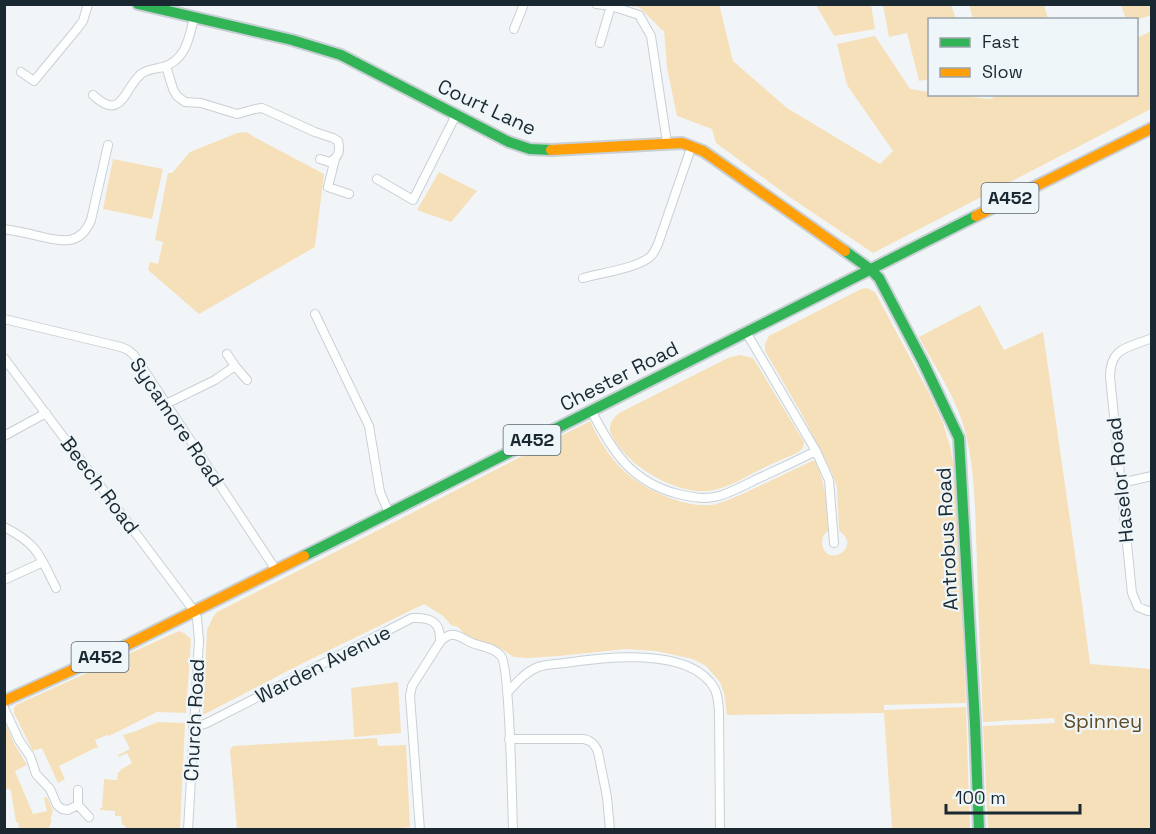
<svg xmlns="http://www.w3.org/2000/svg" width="1156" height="834" viewBox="0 0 1156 834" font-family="'Space Grotesk',sans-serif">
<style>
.green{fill:#f5e0ba}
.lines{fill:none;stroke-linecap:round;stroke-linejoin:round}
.street-casing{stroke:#c8d0d5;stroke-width:10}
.fast-casing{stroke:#c8d0d5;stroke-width:14}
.slow-casing{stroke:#c8d0d5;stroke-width:14}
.street{stroke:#fdfefe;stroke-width:8}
.fast{stroke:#30b455;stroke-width:10}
.slow{stroke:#ff9f0a;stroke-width:10}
.labels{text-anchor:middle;stroke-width:4.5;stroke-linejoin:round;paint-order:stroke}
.shield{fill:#eff6fa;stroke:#5a666d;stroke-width:1.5}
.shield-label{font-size:18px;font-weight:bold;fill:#1a2931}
.street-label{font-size:20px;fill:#1a2931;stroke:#eff6fa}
.park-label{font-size:20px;fill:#614b24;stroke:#eff6fa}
</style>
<rect width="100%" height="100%" fill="#f2f5f7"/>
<path class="green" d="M622,5H720V8L733,61L787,108L880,164L893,151L847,85L837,44L875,36L910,89L929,92L930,94L954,95L990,99L1000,94H1136L1137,38L1151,31V109L873,253L791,198L716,143L712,129L677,116L667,68L664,29L663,31L639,7Z
M816,5H871L875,29L834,36Z
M883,5H951L956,19L930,20L929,79L919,81L907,33L889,37Z
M969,5H1044L1048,19H973Z
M1121,5H1151V15L1137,20L1126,19Z
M247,132L254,137L324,174L315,247L199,314L148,270L150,262L158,264L163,242L155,240L168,173H172L190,152L237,133Z
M113,159L163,169L152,219L103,209Z
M439,172L477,191L451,222L417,210Z
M867,288L875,292L930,395L943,423L950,446L956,479L966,703L884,705V710L966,707L970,829H892L884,713L727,715L724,693L720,682L706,666L693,659L656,651L625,649L559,656L527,658L514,657L500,648L491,644L475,641L465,635L458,627L451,625L443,616L424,604L303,663L203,715L207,630L213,617L217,612L408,515L590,421C609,461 628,482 670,498C683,503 698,506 711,505C720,504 729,499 738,496L812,461H815C827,485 826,505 828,531C824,534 822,537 822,543C825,570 864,547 839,531L837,487L832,473L800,411L765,351V344L769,336L861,289Z
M980,305L1004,350L1043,332L1082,603L1090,664L1151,669V829H988L983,726L1055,723L1054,718L983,722C981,669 978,615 977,562C975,520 976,476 966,435C958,400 936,369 919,337Z
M741,355L753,358L804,442L803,448L797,453C783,459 769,465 755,472C741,480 725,489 708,491C678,494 638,471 620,448C610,435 604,426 619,413L730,357Z
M179,631L184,633L191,639L186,713L157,712L109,736L107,735L95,740L98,748H95L59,766L65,779L58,783L42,748L33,751L14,713V708L16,705Z
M398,682L401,733L354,737L351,688Z
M4,721L15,745L27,765L15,771L33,814L47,811L44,798L47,797L53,811L50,819L52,820L49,828L54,829H19L18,822H16L11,791L9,788L5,790Z
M158,722L185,723L180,829H125V825H122L121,816H115V811L100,810V808H102L104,779L117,780L118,772L121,771L120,770L132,763L127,753L119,757L118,755L130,749L123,735L136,731Z
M377,738L378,746L406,745L410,827L381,830L237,829L230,750L233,746Z"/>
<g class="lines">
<g class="street-casing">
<path id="street" d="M596,4L611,6L639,15L651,36L667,143
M514,29L524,4
M600,43L611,6
M166,66L173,89L177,96L185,102L201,103L237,114L255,109L262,108L315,132L333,138L338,141C341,152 338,158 329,162L320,159
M21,72L34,81L77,29L83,21L88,4
M93,95C122,122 123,90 141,74C147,69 155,69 163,67C186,60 189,38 194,18
M335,159L328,187L349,194
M377,179L413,200L456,115
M4,229C16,231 27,233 38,236C61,241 80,247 91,220L108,145
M583,278C600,273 639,268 651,256C654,253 656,248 658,244L690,151L695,147
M315,314L369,426L380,492L389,513
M4,319L121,347L128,350L134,355L276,570
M1152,338C1128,348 1110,347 1110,377L1132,593L1138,607L1148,611H1152
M4,358L195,612L197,618L199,641L188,830
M235,366L247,380
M166,404L215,380L235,366L227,354
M591,410C612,451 631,482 678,494C691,497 705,500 719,496C732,492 745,485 757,479C777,470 796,461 816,451L746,332
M4,436L46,413
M816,451L829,480L834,543
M1121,483L1152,476
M4,527C38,544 40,556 56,588
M4,580L43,562
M507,693C516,683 525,672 538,667C546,664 557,664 565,663C604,657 682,648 710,682C718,691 718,700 719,712L720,830
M4,708L19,740L30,756L36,774L50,789L57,805L62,809L68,810L78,805
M193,728L207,723L412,618C431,617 441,622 440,642
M509,739H583C591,740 595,744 598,752L607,797L610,830
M78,790V805L89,817
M420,830L410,696L412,686L440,642C450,631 456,634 468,641C478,647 493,646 501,656C510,666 512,806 513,830"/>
</g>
<g class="fast-casing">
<path id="fast" d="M138,4L292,40L341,55L509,142L530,149L551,150
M845,251L870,269L879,278L923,362L959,438L975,724L979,830
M304,556L976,216"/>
</g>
<g class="slow-casing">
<path id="slow" d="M551,150L682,143L703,151L716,160L845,251
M976,216L1152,128
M4,701L125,646L304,556"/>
</g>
<use href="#street" class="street"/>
<use href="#fast" class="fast"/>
<use href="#slow" class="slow"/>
</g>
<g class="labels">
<g class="shield">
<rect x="981.5" y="183" width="57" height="30" rx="4.5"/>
<rect x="503.5" y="425" width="57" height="30" rx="4.5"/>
<rect x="71.5" y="642" width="57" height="30" rx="4.5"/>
</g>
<g class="shield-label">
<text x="1010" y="204">A452</text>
<text x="532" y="446">A452</text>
<text x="100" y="663">A452</text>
</g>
<g class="street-label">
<text transform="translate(487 107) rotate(25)" y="7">Court Lane</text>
<text transform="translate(619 376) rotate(-27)" y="7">Chester Road</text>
<text transform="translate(177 422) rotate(56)" y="7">Sycamore Road</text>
<text transform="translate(1120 480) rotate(-96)" y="7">Haselor Road</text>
<text transform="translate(100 485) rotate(53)" y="7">Beech Road</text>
<text transform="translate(947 539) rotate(-93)" y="7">Antrobus Road</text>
<text transform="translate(323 664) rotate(-27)" y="7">Warden Avenue</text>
<text transform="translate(194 720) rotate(-87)" y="7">Church Road</text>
</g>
<g class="park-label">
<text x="1103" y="728">Spinney</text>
</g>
</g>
<rect width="1156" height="834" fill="none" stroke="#1a2931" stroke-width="12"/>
<rect x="928" y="18" width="210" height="78" fill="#eff6fa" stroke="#9aa4aa" stroke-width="1.5"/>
<rect x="940" y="38" width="30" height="9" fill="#30b455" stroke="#9aa4aa" stroke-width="1.5"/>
<text x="982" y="48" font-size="18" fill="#1a2931">Fast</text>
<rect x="940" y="68" width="30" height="9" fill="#ff9f0a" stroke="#9aa4aa" stroke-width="1.5"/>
<text x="982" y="78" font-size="18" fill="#1a2931">Slow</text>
<path d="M946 804v9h134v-9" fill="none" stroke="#1a2931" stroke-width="3"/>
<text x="955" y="804" font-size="18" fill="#1a2931" stroke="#eff6fa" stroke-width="4.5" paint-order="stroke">100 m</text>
</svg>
